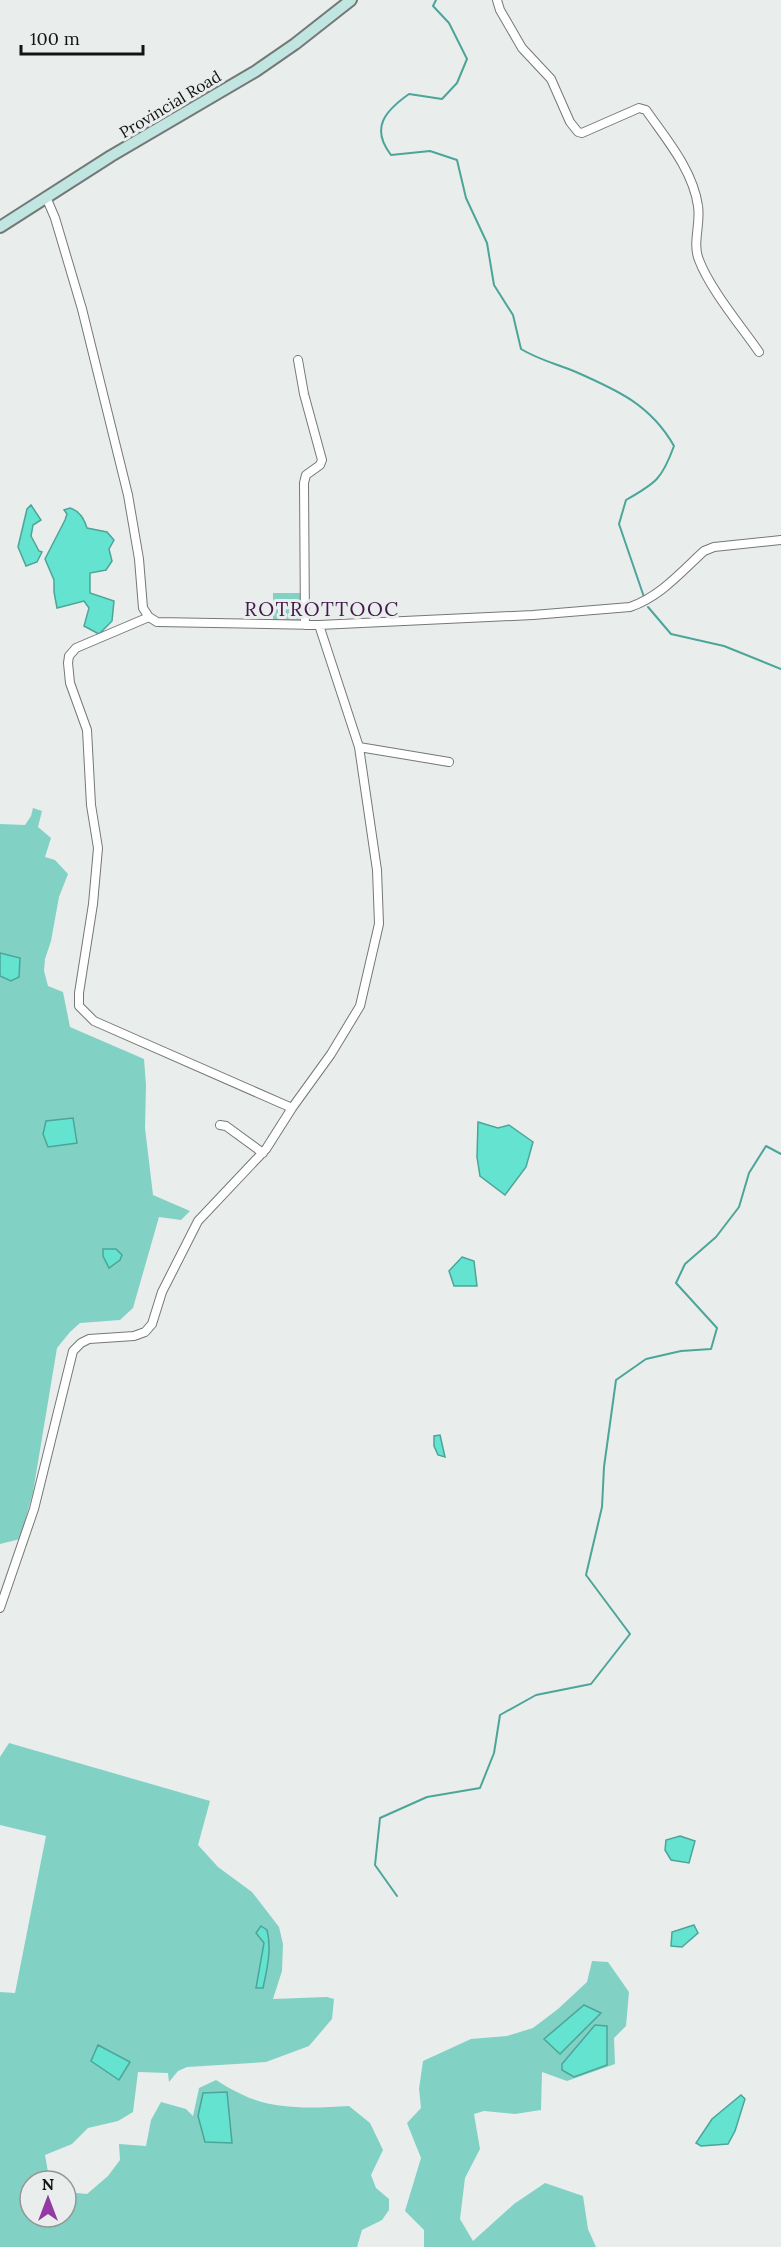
<svg xmlns="http://www.w3.org/2000/svg" width="781" height="2247" viewBox="0 0 781 2247" font-family="Lora,serif">
<style>
.green{fill:#81d1c4}
.water{fill:#64e3d0;stroke:#4ca598;stroke-width:1.5}
.lines{fill:none;stroke-linecap:round;stroke-linejoin:round}
.stream{stroke:#4ca598;stroke-width:2}
.street-casing{stroke:#747877;stroke-width:10}
.secondary-casing{stroke:#747877;stroke-width:14}
.street{stroke:#fff;stroke-width:8}
.secondary{stroke:#c1e6e1;stroke-width:10}
.labels{text-anchor:middle;stroke-width:6;stroke-linejoin:round;paint-order:stroke}
.street-label{font-size:16px;fill:#131515;stroke:#e9eeed}
.quarter-label{font-size:20px;letter-spacing:1.5px;fill:#43184b;stroke:#e9eeed}
</style>
<rect width="100%" height="100%" fill="#e9eeed"/>
<path class="green" d="M273,593H304V623H273Z
M33,808L42,811L38,827L51,838L45,857L55,860L68,874L59,897L51,941L45,959L44,971L48,986L63,992L70,1027L144,1059L146,1085L145,1128L153,1195L190,1211L181,1220L159,1217L133,1308L120,1320L80,1323L70,1332L57,1348L33,1492L20,1539L0,1544V824L25,825L31,816Z
M9,1743L210,1801L198,1845L218,1867L252,1892L279,1927L283,1944L282,1971L273,1999L327,1997L334,1999L332,2019L309,2046L266,2062L187,2067L178,2071L169,2082L168,2073L138,2072L133,2112L118,2121L88,2128L72,2144L45,2155L48,2172L56,2181H30V2217H66V2192L87,2194L108,2176L120,2160L119,2144L146,2146L151,2120L161,2102L186,2109L193,2116L199,2088L216,2080C224,2085 232,2090 241,2094C274,2111 314,2108 349,2106L370,2123L383,2150L371,2175L376,2188L389,2199V2210L382,2220L362,2230L357,2247H0V1992L15,1993L46,1836L0,1825V1757Z
M592,1961L608,1962L629,1992L626,2026L614,2038L615,2064L567,2081L542,2072L541,2110L515,2114L484,2111L474,2114L480,2149L465,2178L460,2219L473,2241L514,2204L545,2183L583,2196L588,2229L596,2247H424V2230L405,2211L421,2158L407,2123L421,2108L419,2089L423,2061L471,2039L507,2036L533,2028L558,2009L587,1982Z"/>
<path class="water" d="M31,505L41,520L33,525L31,536L39,551L42,552L37,562L26,566L18,547L27,509Z
M70,508C80,511 84,519 87,528L107,532L114,540L109,549L112,561L106,570L90,573V593L114,601L112,621L99,634L84,626L89,608L84,601L57,608L54,592V580L45,559L65,520L67,514L64,510Z
M0,953L20,958L19,977L11,981L0,976Z
M73,1118L77,1143L48,1147L43,1134L46,1121Z
M478,1122L498,1128L509,1125L533,1142L526,1167L505,1195L480,1176L477,1157Z
M103,1249H116L122,1255L120,1260L109,1268L103,1256Z
M462,1257L474,1261L477,1286H454L449,1271Z
M440,1435L445,1457L438,1455L434,1446V1436Z
M680,1836L695,1841L689,1863L671,1860L665,1850L666,1840Z
M694,1925L698,1933L682,1947L671,1946L672,1932Z
M261,1926L267,1930C272,1949 267,1969 263,1988H256L264,1943L256,1933Z
M584,2005L601,2013L560,2054L544,2039Z
M595,2025L607,2026V2065L574,2077L562,2070V2064Z
M98,2045L130,2062L119,2080L91,2061Z
M227,2092L232,2143L205,2142L198,2116L203,2093Z
M741,2095L745,2099L735,2131L728,2144L701,2146L696,2143L712,2119Z"/>
<g class="lines">
<path class="stream" d="M436,0L433,6L449,23L467,59L457,83L442,99L409,94C385,111 370,128 391,155L430,151L457,160L466,198L487,243L494,285L513,315L521,349C539,360 557,364 576,372C617,390 651,405 674,446C662,479 656,483 626,500L619,524L644,597
M648,607L671,634L724,646L781,669
M397,1896L375,1865L380,1818L427,1797L480,1788L494,1753L500,1715L536,1695L591,1684L630,1634L586,1575L602,1507L604,1467L616,1380L646,1359L681,1351L711,1349L717,1328L676,1283L685,1264L716,1237L739,1207L749,1173L766,1146L781,1154"/>
<g class="street-casing">
<path id="street" d="M497,0L500,10L522,48L551,79L570,122L578,132L582,133L639,108L646,110C666,139 693,170 698,206C701,224 692,243 699,260C710,289 741,326 759,352
M46,197L55,218L82,309L128,495L139,559L143,608L149,617L157,622L319,625L533,615L630,607C660,597 681,572 704,551L714,547L781,540
M298,360L304,394L322,460L320,465L306,475L304,483L305,625
M149,617L76,648L69,656L68,663L70,683L87,730L91,805L98,848L93,904L79,993V1006L94,1021L292,1108
M359,747L449,762
M220,1125L226,1126L263,1153
M0,1608L34,1509L73,1351L81,1343L89,1339L134,1336L145,1332L152,1324L162,1292L198,1221L266,1149L292,1108L331,1054L360,1006L379,924L377,870L359,747L319,625"/>
</g>
<g class="secondary-casing">
<path id="secondary" d="M0,227L111,156L256,71L295,44L351,0"/>
</g>
<use href="#street" class="street"/>
<use href="#secondary" class="secondary"/>
</g>
<g class="labels">
<g class="street-label">
<text transform="translate(170 104) rotate(-31)" y="6">Provincial Road</text>
</g>
<g class="quarter-label">
<text x="322" y="616">ROTROTTOOC</text>
</g>
</g>
<g transform="translate(48 2199)"><circle r="28" fill="#e9eeed" stroke="#939797" stroke-width="1.5"/>
<path d="M0-4.5L10 22L0 15L-10 22Z" fill="#953aa5"/>
<text y="-9" font-size="16" font-weight="bold" text-anchor="middle" fill="#131515">N</text>
</g>
<path d="M21 45v9h122v-9" fill="none" stroke="#131515" stroke-width="3"/>
<text x="30" y="45" font-size="18" fill="#131515" stroke="#e9eeed" stroke-width="4.5" paint-order="stroke">100 m</text>
</svg>
